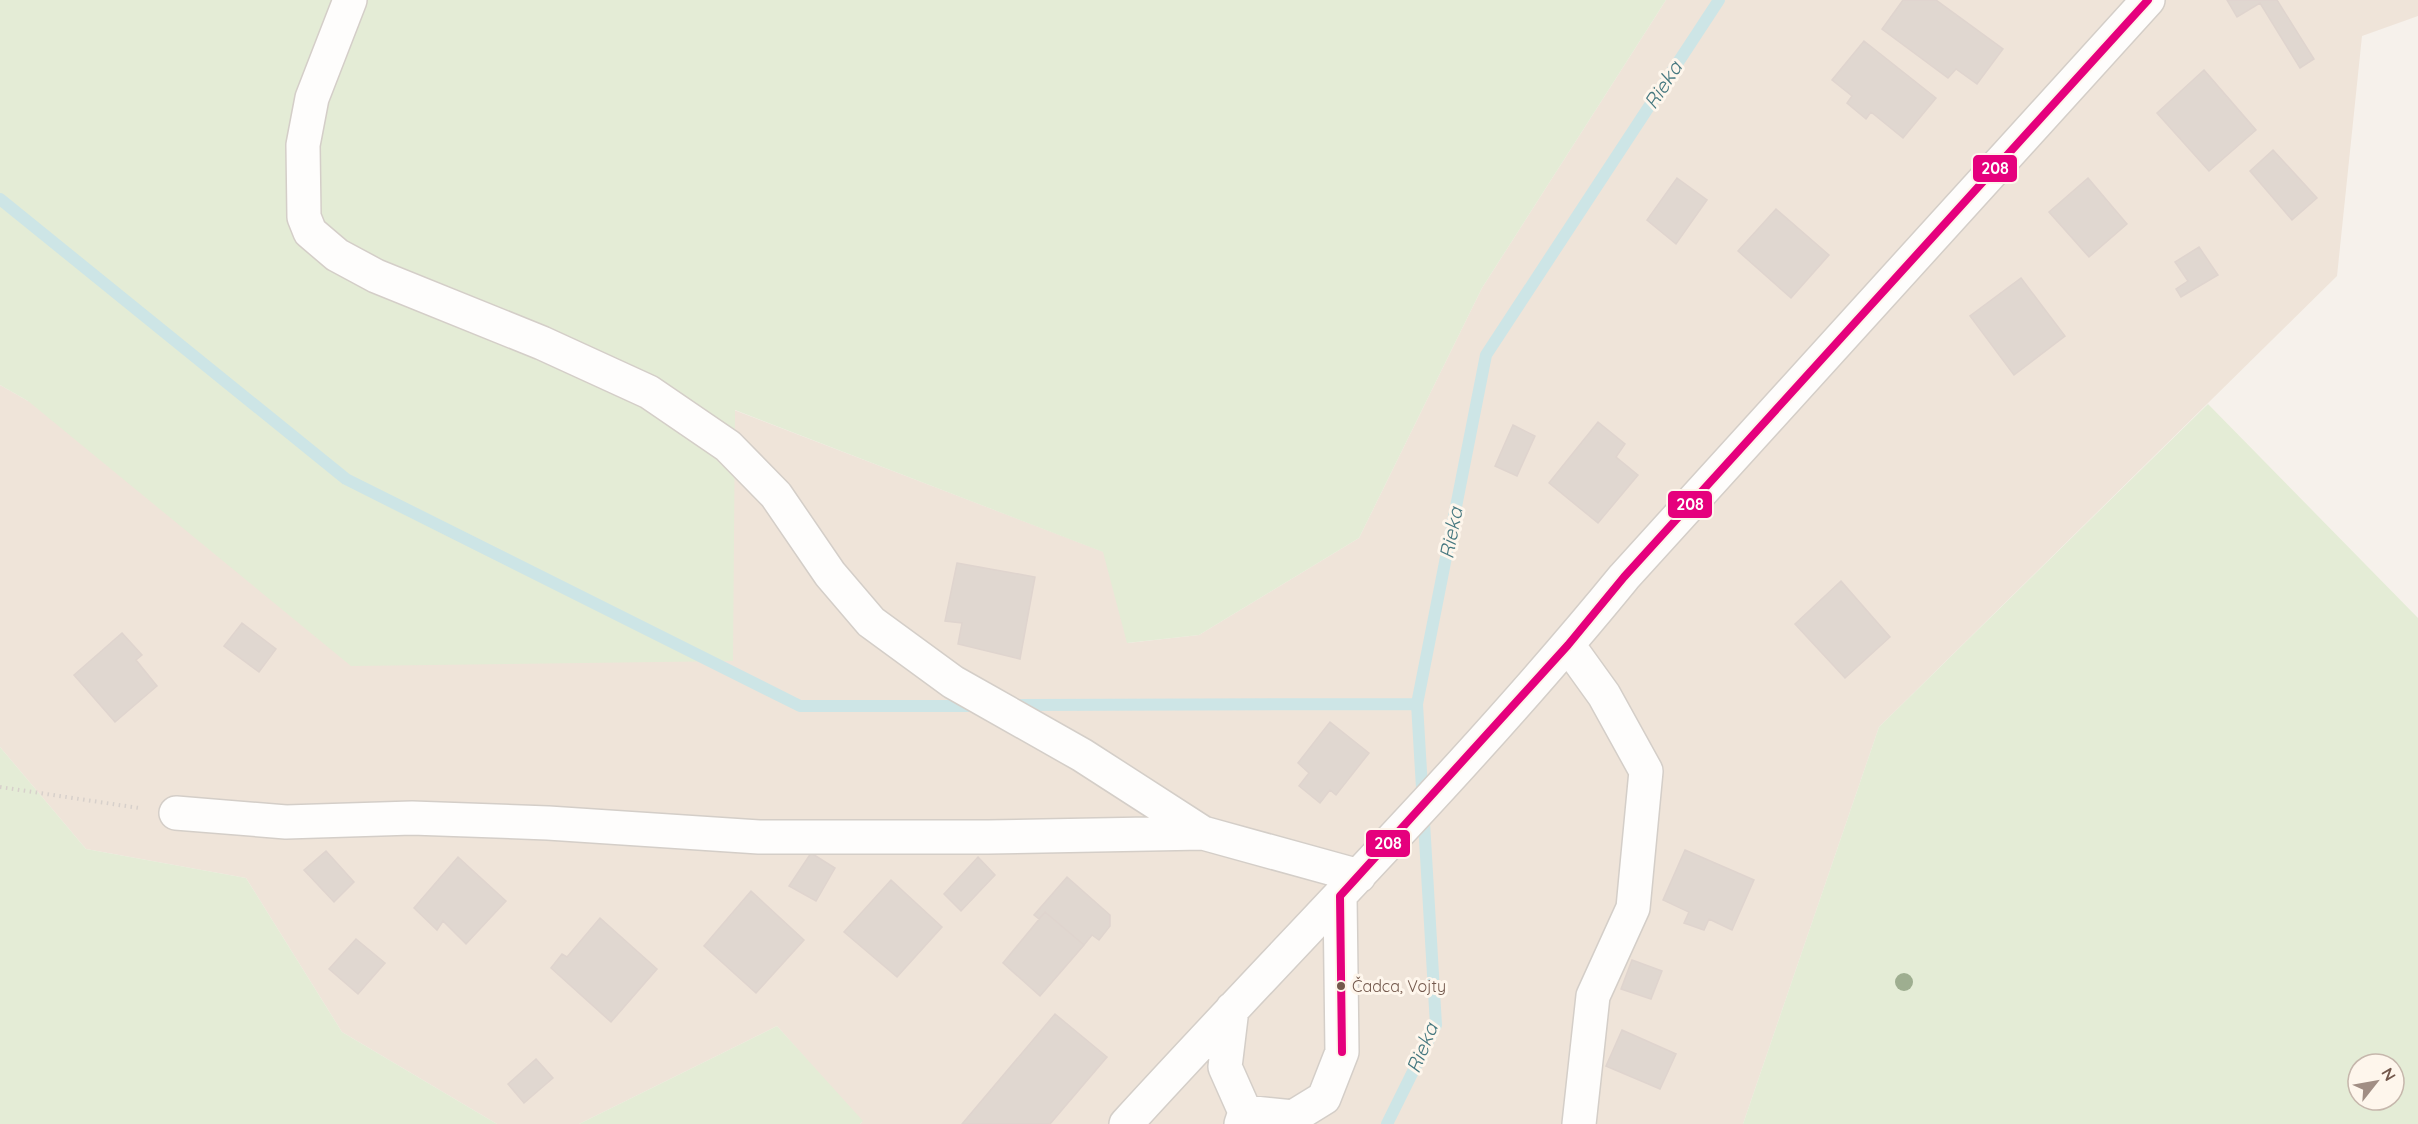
<svg xmlns="http://www.w3.org/2000/svg" width="2418" height="1124" viewBox="0 0 2418 1124" font-family="Quicksand,sans-serif">
<style>
.residential{fill:#efe4d9}
.green{fill:#e4ecd6;fill-rule:evenodd}
.lines{fill:none;stroke-linecap:round;stroke-linejoin:round}
.stream{stroke:#cde5e6;stroke-width:12}
.building{fill:#e0d7d0;stroke:#dfd4ce;stroke-width:1.5}
.minor-casing{stroke:#d4cec8;stroke-width:36}
.path{stroke:#d7d0cb;stroke-width:4;stroke-dasharray:1.5 4.5;stroke-linecap:butt}
.minor{stroke:#fefdfc;stroke-width:33}
.bus-1-casing{stroke:#fef6ec;stroke-width:12}
.bus-1{stroke:#e5007d;stroke-width:8}
.tree{fill:#9eae90}
.bus-dot{fill:#73584c;stroke:#fef6ec;stroke-width:2}
.labels{text-anchor:middle;stroke-width:6;stroke-linejoin:round;paint-order:stroke}
.bus-label{font-size:16px;fill:#73584c;stroke:#fef6ec;text-anchor:start}
.water-label{font-size:20px;font-style:italic;fill:#44777f;stroke:#fef6ec}
.line-badge{stroke:#fef6ec;stroke-width:2}
.badge-label{font-size:16px;text-anchor:middle;font-weight:bold;fill:#fff}
</style>
<rect width="100%" height="100%" fill="#f6f1eb"/>
<path class="residential" d="M1666,0H2418V16L2362,36L2337,276L1879,727L1743,1124H860L862,1122L777,1026L579,1124H497L342,1032L246,878L86,849L0,747V385L28,401L734,410L1104,552L1128,643L1199,635L1359,538L1482,288Z"/>
<path class="green" d="M0,0H1666L1482,288L1359,538L1199,635L1127,643L1103,552L735,410L733,661L351,666L28,401L0,385Z
M2208,404L2418,618V1124H1743L1879,727ZM2358,1064H2394V1100H2358Z
M0,747L86,849L246,878L342,1032L497,1124H0Z
M777,1026L863,1121L860,1124H579Z"/>
<g class="lines">
<path class="stream" d="M0,199L346,479L800,706H977
M1012,705L1417,704
M1387,1124L1436,1025L1417,704L1486,355L1719,0"/>
</g>
<path class="building" d="M1903,0H1936L2003,49L1977,84L1956,69L1948,78L1882,29Z
M2227,0H2277L2314,59L2300,68L2260,3L2237,17Z
M1864,41L1936,98L1903,138L1871,112L1866,119L1847,103L1852,96L1832,80Z
M2204,70L2256,130L2209,171L2157,113Z
M2273,150L2317,198L2292,220L2250,171Z
M1677,178L1707,200L1676,244L1647,220Z
M2088,178L2127,224L2089,257L2049,212Z
M1776,209L1829,255L1791,298L1738,251Z
M2199,247L2218,275L2181,297L2176,289L2188,281L2175,262Z
M2021,278L2065,336L2014,375L1970,316Z
M1598,422L1625,444L1616,457L1638,475L1598,523L1549,483Z
M1513,425L1535,436L1517,476L1495,466Z
M957,563L1035,577L1020,659L958,644L962,623L945,621Z
M1841,581L1890,637L1845,678L1795,624Z
M242,623L276,649L259,672L224,646Z
M122,633L142,655L136,660L157,686L115,722L74,675Z
M1330,722L1369,753L1336,795L1330,790L1320,803L1299,786L1309,773L1298,763Z
M1685,850L1754,880L1732,930L1709,919L1704,930L1684,923L1689,912L1663,900Z
M326,851L354,882L334,902L304,870Z
M811,853L835,868L816,901L789,886Z
M458,857L506,901L466,944L443,921L437,930L414,908Z
M978,857L995,875L961,911L944,894Z
M1067,877L1110,915V926L1099,940L1092,935L1084,945L1045,912L1039,919L1034,915Z
M891,880L942,927L897,977L844,932Z
M751,891L804,940L756,993L704,946Z
M1045,912L1084,945L1040,996L1003,963Z
M600,918L657,969L611,1022L551,968L562,954L567,957Z
M356,939L385,963L358,994L329,969Z
M1632,960L1662,971L1651,999L1621,989Z
M1055,1014L1107,1057L1050,1124H962Z
M1622,1030L1676,1054L1660,1089L1606,1066Z
M536,1059L553,1078L524,1103L508,1084Z"/>
<g class="lines">
<g class="minor-casing">
<path id="minor" d="M350,0L312,98L303,145L304,217L310,232L337,255L376,276L542,343L649,392L728,446L776,495L830,574L871,622L953,682L1082,755L1203,833L1359,876
M1568,645L1604,695L1646,771L1633,908L1593,996L1579,1124
M176,813L286,822L412,818L548,823L759,837H988L1203,833
M1232,1009L1225,1067L1245,1112L1241,1124
M1245,1112L1293,1117L1324,1098L1342,1052L1340,896
M1126,1124C1292,942 1468,768 1624,577L2148,0"/>
</g>
<path class="path" d="M0,787L139,808"/>
<use href="#minor" class="minor"/>
<g class="bus-1-casing">
<path id="bus-1" d="M1342,1052L1340,896L1568,645L1624,577L2148,0"/>
</g>
<use href="#bus-1" class="bus-1"/>
</g>
<circle class="tree" cx="1904" cy="982" r="9"/>
<circle class="bus-dot" cx="1341" cy="986" r="5"/>
<g class="labels">
<g class="bus-label">
<text x="1352" y="992">Čadca, Vojty</text>
</g>
<g class="water-label">
<text transform="translate(1663 85) rotate(-57)" y="7">Rieka</text>
<text transform="translate(1451 533) rotate(-79)" y="7">Rieka</text>
<text transform="translate(1422 1048) rotate(-68)" y="7">Rieka</text>
</g>
</g>
<g class="line-badge">
<rect x="1972" y="154" width="46" height="29" rx="6" fill="#e5007d"/>
<rect x="1667" y="490" width="46" height="29" rx="6" fill="#e5007d"/>
<rect x="1365" y="829" width="46" height="29" rx="6" fill="#e5007d"/>
</g>
<g class="badge-label">
<text x="1995" y="174">208</text>
<text x="1690" y="510">208</text>
<text x="1388" y="849">208</text>
</g>
<g transform="translate(2376 1082) rotate(59)"><circle r="28" fill="#fef6ec" stroke="#c6b7ac" stroke-width="1.5"/>
<path d="M0-4.5L10 22L0 15L-10 22Z" fill="#a18e84"/>
<text y="-9" font-size="16" font-weight="bold" text-anchor="middle" fill="#73584c">N</text>
</g>
</svg>
